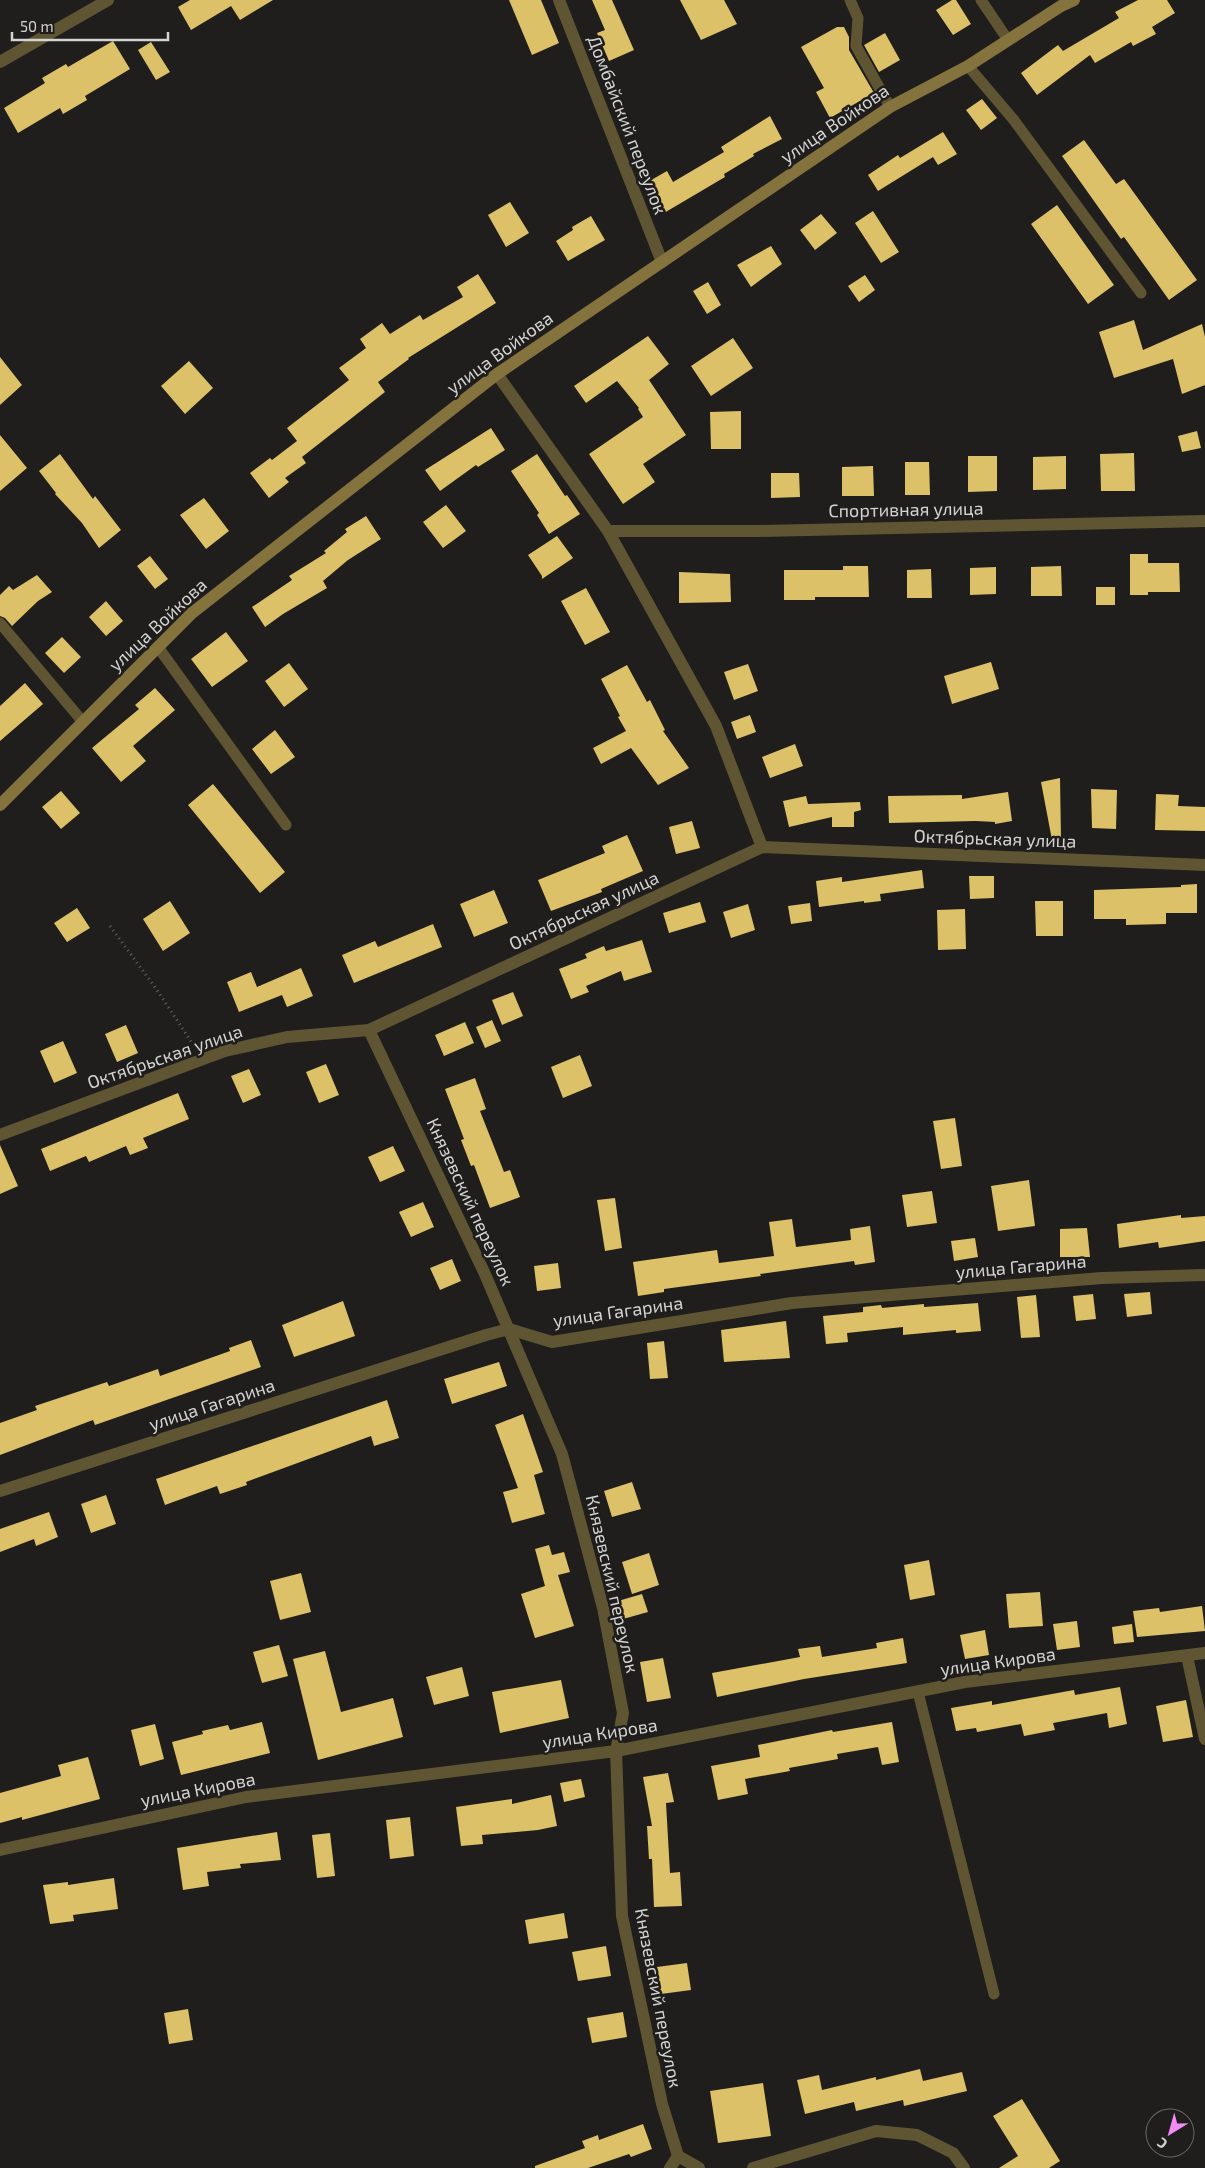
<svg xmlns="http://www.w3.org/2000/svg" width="1205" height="2168" viewBox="0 0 1205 2168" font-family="'Exo 2',sans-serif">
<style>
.building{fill:#dcc168}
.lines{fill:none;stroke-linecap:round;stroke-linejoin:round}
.path{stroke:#666563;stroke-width:3;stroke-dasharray:1 4;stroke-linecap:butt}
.lane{stroke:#5f5533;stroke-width:11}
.street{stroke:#5f5533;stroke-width:12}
.secondary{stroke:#84733c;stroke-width:12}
.labels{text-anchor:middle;stroke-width:5;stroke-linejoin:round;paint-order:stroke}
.street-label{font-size:18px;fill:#d4d4d2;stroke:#1f1e1c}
</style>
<rect width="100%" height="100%" fill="#1f1e1c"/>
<path class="building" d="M190,0H273L240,20L231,6L191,30L178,7Z
M509,0H541L559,43L532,55Z
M592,0H612L634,50L609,61L597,33L605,30Z
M680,0H724L737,24L701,40Z
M952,0H956L971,24L953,35L936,10Z
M1138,0H1167L1175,13L1152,27L1156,34L1133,46L1131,42L1095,63L1090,55L1037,95L1021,73L1058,45L1063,51L1119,18L1115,12Z
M837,27H844L849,37V50L874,93L830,118L816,92L824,88L801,47Z
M885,33L900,60L879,72L864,45Z
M113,41L130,69L85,96L87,100L63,114L60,108L18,133L4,108L45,83L42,78L66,64L68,67Z
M151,42L170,72L156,80L138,50Z
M982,99L997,118L981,130L966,110Z
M770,116L782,139L753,154L754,156L724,174L725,177L664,213L646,183L667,171L673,182L724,152L721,147Z
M943,132L957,154L938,165L933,157L878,191L868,175L898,155L900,158Z
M1084,140L1116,184L1124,179L1197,280L1169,300L1124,237L1121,239L1062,156Z
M510,202L529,233L506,247L488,215Z
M1057,205L1114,285L1088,304L1031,224Z
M873,211L899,252L881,263L855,223Z
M821,214L837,233L815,250L800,230Z
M591,216L605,240L568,261L556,241L573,230L572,227Z
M771,246L782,264L751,287L737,265Z
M478,274L496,303L408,358L409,359L378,382L385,392L302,457L306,463L285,478L289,482L269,498L250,473L270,458L272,460L297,441L287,428L349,380L339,368L366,348L360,339L382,323L390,334L420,315L423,320L463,297L457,287Z
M865,275L875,290L859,302L848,286Z
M708,282L721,305L707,314L693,291Z
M1134,320L1143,350L1202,324L1205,337V385L1182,394L1173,359L1114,378L1099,332Z
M648,336L669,364L649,380L686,435L643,464L655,482L623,504L589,454L643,417L638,409L639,408L617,381L586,403L574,386Z
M733,338L753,368L711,396L691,366Z
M0,357L22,385L0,405Z
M189,361L213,388L185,414L161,386Z
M741,411V449H711L710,412Z
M491,428L505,450L478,467L476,465L440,491L425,470Z
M1197,431L1201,448L1182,452L1178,436Z
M0,435L27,468L0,491Z
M1134,453L1135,491H1101L1100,454Z
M60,454L93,499L95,496L121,530L99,548L82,523L55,494L56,493L39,471Z
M537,454L565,496L567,495L580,514L549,534L537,515L539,513L511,471Z
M968,456H997V491L968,492Z
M1066,456V489L1033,490V457Z
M905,462H929L930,495H905Z
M873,466L874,496H842V467Z
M771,473H799L800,497L771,498Z
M204,498L229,531L206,549L180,515Z
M446,505L466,531L443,548L423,522Z
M366,516L381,539L348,560L323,581L327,588L283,614L265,627L252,607L292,580L289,576L326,553L324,551L347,532L345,529Z
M557,536L573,558L542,579V576L528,555Z
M1130,554H1148V563H1179L1180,592H1148V595H1130Z
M150,556L168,579L155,589L137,566Z
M843,566H868L869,597H815V600H784V570H843Z
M1061,566L1062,596H1031V567Z
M996,567V594L970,595V568Z
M931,569L932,598H907V570Z
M679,572L730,574L731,602L679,603Z
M37,575L52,592L38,601L12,626L5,618L0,616V595L9,586L13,590Z
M1096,587H1115V605H1096Z
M586,588L610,632L585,645L561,601Z
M106,601L123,621L106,636L89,617Z
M226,632L248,661L212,687L191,659Z
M62,637L81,657L64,673L45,653Z
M991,662L999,689L952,704L944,676Z
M289,663L308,689L284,707L265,681Z
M748,664L758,691L734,700L724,672Z
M627,665L647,702L650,700L665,730L663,731L689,768L658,785L631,748L601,764L593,748L626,731L618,717L620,716L601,679Z
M25,683L43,704L0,741V706Z
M155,688L175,710L133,746L146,761L121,782L92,748L139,709L135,705Z
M750,715L756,732L737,739L731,722Z
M275,730L295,757L271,774L252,749Z
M795,744L803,766L770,778L762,757Z
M1060,778L1061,839L1052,840L1041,782Z
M213,784L285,872L260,893L188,805Z
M1091,789L1117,790L1116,829L1092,828Z
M61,791L80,813L61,829L42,807Z
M1008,792L1012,821L995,824V822L976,821L889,823L888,796L962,795V799Z
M1156,794L1179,795L1178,806L1205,807V831L1155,830Z
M806,796L808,804L860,802L861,810L854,812V827H832V817L789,827L783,801Z
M692,821L700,848L676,854L669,827Z
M627,835L643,871L601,889L602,892L551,911L538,880L605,853L602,846Z
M922,870L924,888L880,894L881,901L864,903V901L819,907L816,881L842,877V882Z
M969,876H994V898L970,899Z
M1197,884V913H1166V924L1126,925V919H1094V890L1181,887V885Z
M494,890L508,923L474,937L460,904Z
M170,901L190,933L163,951L143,919Z
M1035,901H1063V936H1036Z
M700,902L706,922L669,933L663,913Z
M810,903L812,921L791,924L788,906Z
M748,904L755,930L731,938L723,912Z
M77,908L90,928L67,942L54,923Z
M965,909L966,949L938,950L937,910Z
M433,924L442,947L354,983L342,955L375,941L378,947Z
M642,940L652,972L624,981L621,971L586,986L589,992L571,999L559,969L587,958L585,954L604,946L606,951Z
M301,968L313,996L287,1007L282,995L239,1012L227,982L251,972L257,987Z
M513,992L523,1016L502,1025L492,1000Z
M492,1020L501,1041L485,1048L476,1027Z
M465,1022L474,1043L444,1056L435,1035Z
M126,1025L138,1053L117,1062L105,1034Z
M63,1041L77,1073L54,1083L40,1051Z
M580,1055L592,1086L563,1098L551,1067Z
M326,1064L339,1095L319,1103L306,1072Z
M249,1069L261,1095L243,1103L231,1076Z
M475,1078L486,1109L480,1111L504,1172L510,1170L520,1197L490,1208L474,1165L471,1166L461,1140L464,1139L445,1089Z
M178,1093L189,1119L143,1138L148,1148L130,1155L126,1146L89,1162L86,1156L50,1171L41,1149Z
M955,1118L962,1166L941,1169L933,1121Z
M0,1145L18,1186L0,1194Z
M393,1146L405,1171L380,1182L368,1157Z
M1029,1180L1035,1226L998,1231L991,1186Z
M932,1191L937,1223L907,1227L902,1195Z
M615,1198L622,1248L605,1251L597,1200Z
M423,1202L434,1227L411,1237L399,1212Z
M1181,1215V1218L1205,1216V1241L1159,1248L1158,1242L1119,1248L1117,1224Z
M792,1219L796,1247L851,1240L850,1229L870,1226L875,1262L855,1265L854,1261L760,1274L761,1276L664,1289V1292L638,1296L633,1262L717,1250L719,1263L774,1256L769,1222Z
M1087,1228L1090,1257H1060V1229Z
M975,1238L978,1257L954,1261L951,1241Z
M452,1259L461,1281L440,1290L430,1268Z
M558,1263L561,1288L537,1291L534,1266Z
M1150,1292L1152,1314L1127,1317L1124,1294Z
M1093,1294L1096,1319L1076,1321L1073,1296Z
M1036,1295L1040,1337L1021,1338L1017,1297Z
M343,1301L355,1336L294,1357L282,1325Z
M978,1303L981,1331L956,1333V1330L903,1335V1327L847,1333L848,1342L826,1344L823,1316L863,1312V1307L881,1305L882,1308L924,1304V1307Z
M786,1321L790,1358L724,1362L721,1330Z
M251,1340L261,1367L95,1425L93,1420L0,1455V1423L37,1410L35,1406L107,1382L109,1386L158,1369L160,1376L230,1351L229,1348Z
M664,1341L668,1378L650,1379L647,1343Z
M499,1362L507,1386L452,1404L444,1379Z
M387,1400L399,1438L374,1446L371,1436L246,1482L247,1485L220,1494L217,1486L165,1505L156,1479Z
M523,1414L543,1472L534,1475L545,1514L512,1523L503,1492L518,1488L495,1425Z
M632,1482L641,1509L612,1517L604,1491Z
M106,1495L116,1524L91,1533L81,1504Z
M49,1512L58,1537L36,1546L34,1539L0,1552V1529Z
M549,1545L552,1555L564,1552L570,1572L558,1575L574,1626L535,1638L521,1594L545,1586L535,1549Z
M649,1553L659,1585L632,1594L622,1562Z
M929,1560L935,1595L910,1600L904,1565Z
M301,1573L311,1612L280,1620L270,1581Z
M1040,1592L1043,1626L1009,1628L1006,1594Z
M642,1594L648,1612L623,1619L618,1601Z
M1202,1606L1205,1631L1137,1637L1133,1611L1159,1608L1160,1612Z
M1077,1621L1080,1647L1057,1650L1053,1624Z
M1132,1624L1134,1642L1114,1644L1112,1627Z
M985,1630L989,1655L965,1659L960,1635Z
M903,1638L907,1663L804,1679L717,1697L712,1673L800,1657L798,1649L820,1646L822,1657L877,1648L876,1643Z
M279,1645L288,1676L262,1683L253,1652Z
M325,1651L341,1712L393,1698L403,1737L318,1760L293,1659Z
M663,1658L671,1698L647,1702L640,1662Z
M462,1667L469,1696L434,1705L426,1677Z
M561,1680L569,1718L500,1733L492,1692Z
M1120,1687L1127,1724L1109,1728L1107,1713L1053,1723L1055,1730L1024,1736L1021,1724L977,1732L976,1728L956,1731L951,1708L992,1701V1705L1074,1690L1075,1695Z
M1186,1700L1193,1737L1163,1742L1156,1706Z
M262,1722L270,1753L181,1775L172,1742L203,1734L202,1731L228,1725L230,1730Z
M892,1722L899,1762L882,1765L878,1747L837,1754L838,1759L789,1768L790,1771L745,1779L748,1794L718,1800L711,1766L760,1757L758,1745L832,1730L833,1732Z
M155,1724L164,1759L140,1766L131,1730Z
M88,1757L100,1799L22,1820V1817L0,1823V1793L61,1776L58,1765Z
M668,1773L674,1802L666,1803L670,1873L680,1872L682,1906L654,1907L652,1859H649L647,1826H652L643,1777Z
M581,1779L585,1797L564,1802L560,1783Z
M551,1795L557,1826L538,1830L482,1835L483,1844L461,1846L456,1807L512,1799V1804Z
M410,1817L414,1856L390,1859L386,1820Z
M277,1832L281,1860L240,1864L241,1868L207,1872L209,1886L183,1890L177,1848Z
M330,1833L335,1876L317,1878L312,1835Z
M114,1878L118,1909L73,1915L74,1921L50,1924L43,1885L68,1882V1885Z
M564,1913L568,1938L529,1944L525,1920Z
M606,1946L611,1976L578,1981L572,1952Z
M687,1963L691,1990L661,1994L657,1967Z
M188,2009L193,2040L169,2044L164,2013Z
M623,2012L627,2037L592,2043L587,2018Z
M920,2069L923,2081L962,2072L967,2091L904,2106L903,2100L856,2111L854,2102L805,2114L797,2080L819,2075L822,2090L876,2077V2080Z
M763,2083L771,2136L718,2143L710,2091Z
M1022,2099L1060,2161L1049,2168H999L1018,2156L993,2116Z
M643,2124L652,2149L631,2157L629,2154L588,2168H535V2166L585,2148L582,2141L598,2135L599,2140Z"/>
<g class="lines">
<path class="path" d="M110,926L157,990L194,1046"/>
<path class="lane" d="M850,0L858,18L856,46L890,107
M981,0L1008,40
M968,66L1013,119L1141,293
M0,623L83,722
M158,647L286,825
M918,1692L994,1994"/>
<path class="street" d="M559,0L662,262
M0,62L108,0
M497,374L608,531L716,726L762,847
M608,531H758L1205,521
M369,1030L484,1272L562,1454L603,1608L623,1713L616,1751L622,1916L662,2104L678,2156L699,2168
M0,1135L225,1051L287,1037L369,1030L762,847L1205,865
M0,1491L486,1335L509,1329L552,1342L792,1303L1102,1278L1205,1275
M1187,1656L1205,1739
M0,1850L246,1797L616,1751L965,1682L1205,1653
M670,2168L678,2156
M753,2168L876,2131L917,2135L953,2153L964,2168"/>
<path class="secondary" d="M0,805L192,613L497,374L890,107L968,66L1061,6L1074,0"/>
</g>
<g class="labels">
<g class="street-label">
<text transform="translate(835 124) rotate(-34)" y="6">улица Войкова</text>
<text transform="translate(627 125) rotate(69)" y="6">Домбайский переулок</text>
<text transform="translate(500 353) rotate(-36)" y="6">улица Войкова</text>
<text transform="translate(906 510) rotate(-1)" y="6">Спортивная улица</text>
<text transform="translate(158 625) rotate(-43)" y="6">улица Войкова</text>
<text transform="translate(995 839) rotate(2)" y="6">Октябрьская улица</text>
<text transform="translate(584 911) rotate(-25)" y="6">Октябрьская улица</text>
<text transform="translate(165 1057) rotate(-19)" y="6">Октябрьская улица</text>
<text transform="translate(470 1202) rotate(65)" y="6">Князевский переулок</text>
<text transform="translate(1021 1267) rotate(-5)" y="6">улица Гагарина</text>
<text transform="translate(618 1312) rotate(-8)" y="6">улица Гагарина</text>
<text transform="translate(212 1405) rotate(-18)" y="6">улица Гагарина</text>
<text transform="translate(612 1584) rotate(77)" y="6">Князевский переулок</text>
<text transform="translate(998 1662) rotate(-8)" y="6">улица Кирова</text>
<text transform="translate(600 1734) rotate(-9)" y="6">улица Кирова</text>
<text transform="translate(198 1790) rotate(-11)" y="6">улица Кирова</text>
<text transform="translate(658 1998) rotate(79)" y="6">Князевский переулок</text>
</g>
</g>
<g transform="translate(1170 2133) rotate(217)"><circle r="24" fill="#1f1e1c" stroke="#676765"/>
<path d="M0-4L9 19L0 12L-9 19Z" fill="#f18af4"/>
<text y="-8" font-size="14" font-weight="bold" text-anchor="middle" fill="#d4d4d2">С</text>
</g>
<path d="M12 32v8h156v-8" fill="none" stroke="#d4d4d2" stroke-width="2.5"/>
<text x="20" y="32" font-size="15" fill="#d4d4d2" stroke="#1f1e1c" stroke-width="4" paint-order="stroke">50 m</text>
</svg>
